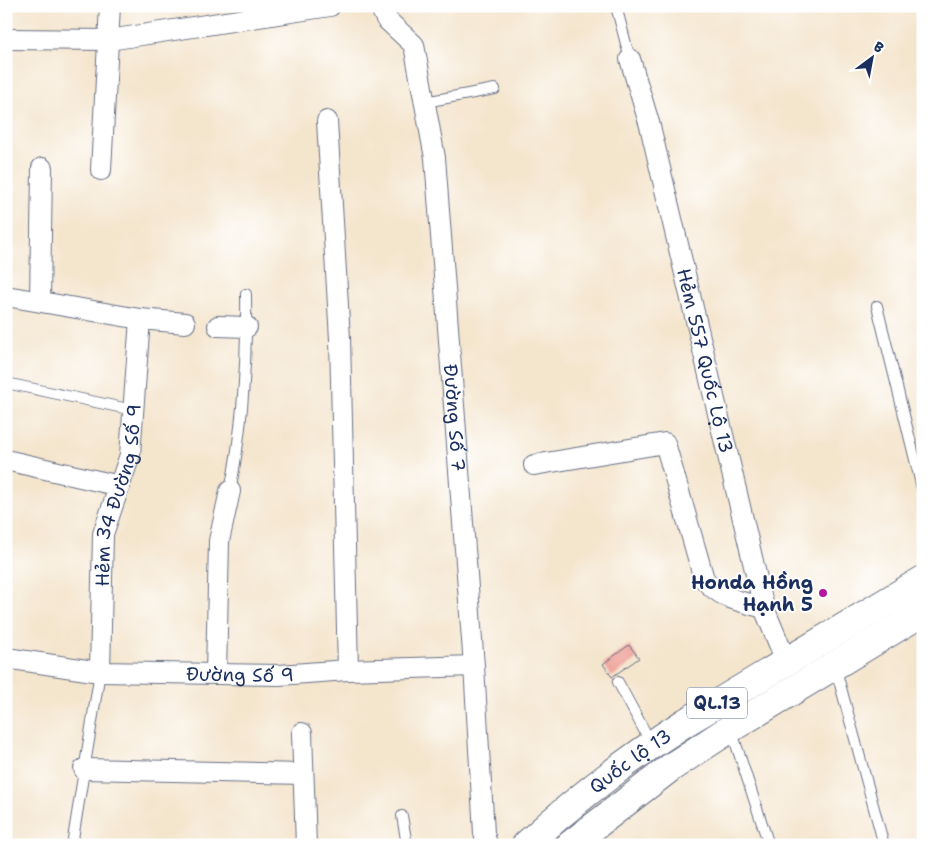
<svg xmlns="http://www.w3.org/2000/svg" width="929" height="851" viewBox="0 0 929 851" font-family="'Shantell Sans',sans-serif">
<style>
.building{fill:#efa9a1}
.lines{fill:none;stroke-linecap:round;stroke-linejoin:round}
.lane-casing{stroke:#676f85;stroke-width:12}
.street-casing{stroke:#676f85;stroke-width:22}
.highway-casing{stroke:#676f85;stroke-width:30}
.lane{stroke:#fff;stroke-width:10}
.street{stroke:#fff;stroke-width:20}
.highway{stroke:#fff;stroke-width:28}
.poi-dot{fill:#b5179e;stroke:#fff;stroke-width:2}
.labels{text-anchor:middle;stroke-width:4;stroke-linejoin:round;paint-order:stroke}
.shield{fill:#fff;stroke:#5f6d8e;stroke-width:1}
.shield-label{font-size:18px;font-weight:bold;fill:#1b2f5e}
.street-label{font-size:19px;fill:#1b2f5e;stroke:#fff}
.poi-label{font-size:19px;font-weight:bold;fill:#1b2f5e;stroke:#fff;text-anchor:end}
</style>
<rect width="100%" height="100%" fill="#fff"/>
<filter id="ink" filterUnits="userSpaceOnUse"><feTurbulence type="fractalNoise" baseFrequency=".02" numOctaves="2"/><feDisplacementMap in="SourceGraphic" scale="10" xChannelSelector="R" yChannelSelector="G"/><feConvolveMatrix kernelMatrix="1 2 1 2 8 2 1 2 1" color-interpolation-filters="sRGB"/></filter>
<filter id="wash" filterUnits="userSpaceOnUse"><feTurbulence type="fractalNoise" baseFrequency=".0096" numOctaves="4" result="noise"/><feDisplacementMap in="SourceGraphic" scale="20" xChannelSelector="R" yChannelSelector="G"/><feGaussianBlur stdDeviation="1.12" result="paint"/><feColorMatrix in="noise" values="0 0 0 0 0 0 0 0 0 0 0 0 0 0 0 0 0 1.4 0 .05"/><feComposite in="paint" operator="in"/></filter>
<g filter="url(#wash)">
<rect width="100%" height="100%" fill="#f4e5cd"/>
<g id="blocks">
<path class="building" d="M629,645L639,658L612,677L603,664Z"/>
</g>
</g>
<g filter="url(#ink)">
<use href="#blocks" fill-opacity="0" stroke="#676f85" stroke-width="1"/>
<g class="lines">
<g class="lane-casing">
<path id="lane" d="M616,6L630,59
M425,102L495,89
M877,306L923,492
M6,383L133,410
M230,491C243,427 247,360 246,294
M835,666L884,845
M618,682L651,743
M731,729L769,845
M402,816L407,845
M72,845L100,672"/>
</g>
<g class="street-casing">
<g id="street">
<path id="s1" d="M380,6L386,19L414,45L435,158L474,666L484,833L487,845"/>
<path d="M6,39L109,40L330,6"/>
<path id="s2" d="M630,59L650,126L764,608L786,661"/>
<path d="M327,121L340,339L348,670"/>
<path d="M101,170L110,6"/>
<path d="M6,296L140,319L185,323"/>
<path d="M40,301L42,168"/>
<path d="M218,326L247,327"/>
<path d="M10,461L120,486"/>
<path d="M534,465L665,443L704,579C721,599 739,601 764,608"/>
<path id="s3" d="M6,658L100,672L279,675L348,670L474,666"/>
<path id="s4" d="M100,672L103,534L130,455L140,319"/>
<path d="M216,674L219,541L230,491"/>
<path d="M302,733L306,845"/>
<path d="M84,769L303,774"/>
</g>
</g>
<g class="highway-casing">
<g id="highway">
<path id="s5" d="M526,845C577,798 628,759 686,722L923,580"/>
<path d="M570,845L670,768L731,728L923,612"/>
</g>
</g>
<use href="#lane" class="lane"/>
<use href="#street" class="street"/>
<use href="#highway" class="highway"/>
</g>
</g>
<circle class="poi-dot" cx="823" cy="593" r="5"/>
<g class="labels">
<rect class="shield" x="687" y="687.5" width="60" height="31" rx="4"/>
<g class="shield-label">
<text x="717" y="709">QL.13</text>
</g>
<g class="street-label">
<text dy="7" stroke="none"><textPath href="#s2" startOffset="311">Hẻm 557 Quốc Lộ 13</textPath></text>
<text dy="7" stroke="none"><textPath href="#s1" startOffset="428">Đường Số 7</textPath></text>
<text dy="7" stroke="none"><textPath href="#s4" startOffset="179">Hẻm 34 Đường Số 9</textPath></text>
<text dy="7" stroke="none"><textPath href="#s3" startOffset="235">Đường Số 9</textPath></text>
<text dy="7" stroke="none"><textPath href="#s5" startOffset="134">Quốc lộ 13</textPath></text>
</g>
<g class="poi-label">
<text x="813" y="589">Honda Hồng<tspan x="813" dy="22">Hạnh 5</tspan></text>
</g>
</g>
<rect width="929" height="851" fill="none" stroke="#fff" stroke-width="25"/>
<g transform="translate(872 58) rotate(32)" stroke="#ffffff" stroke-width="4" paint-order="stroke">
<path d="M0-4L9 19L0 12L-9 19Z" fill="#1b2f5e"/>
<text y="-8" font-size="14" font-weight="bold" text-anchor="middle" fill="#1b2f5e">B</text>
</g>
</svg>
